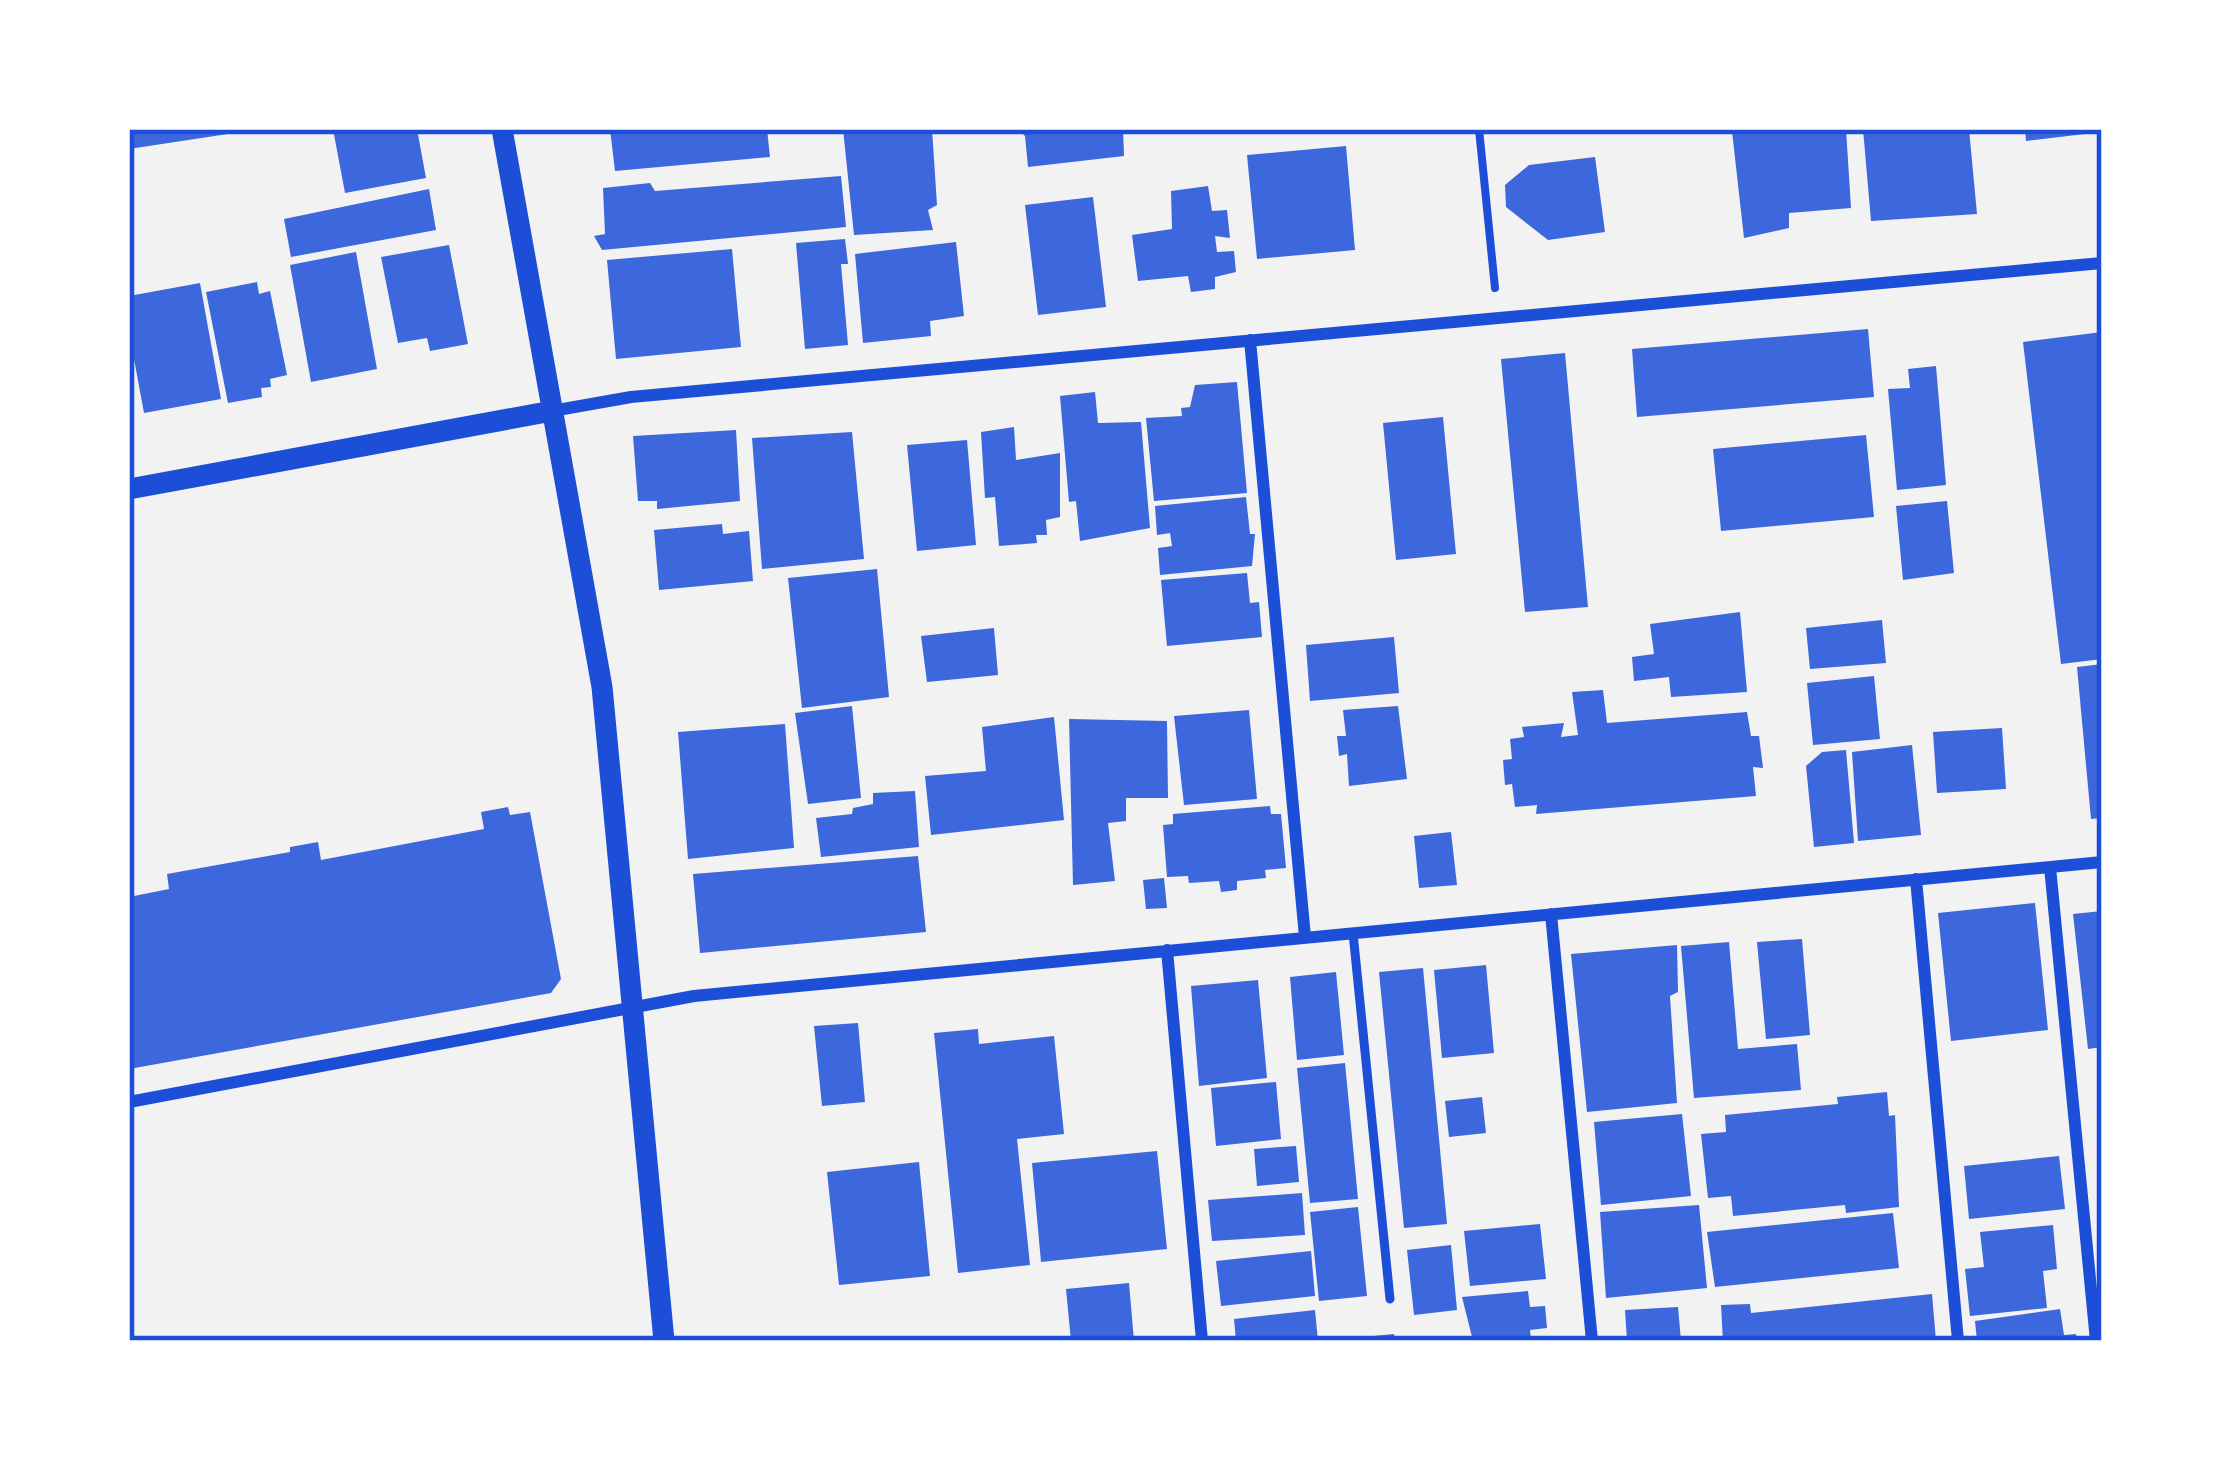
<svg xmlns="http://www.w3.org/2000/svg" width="2231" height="1470" viewBox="0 0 2231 1470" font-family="Rubik,sans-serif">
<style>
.building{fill:#3d67dc}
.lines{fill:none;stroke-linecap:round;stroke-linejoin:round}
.path{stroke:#1d4ed8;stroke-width:8}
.service{stroke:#1d4ed8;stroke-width:9}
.minor{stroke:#1d4ed8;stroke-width:12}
.tertiary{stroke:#1d4ed8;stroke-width:21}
.neatline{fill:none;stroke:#1d4ed8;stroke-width:4.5}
</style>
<rect width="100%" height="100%" fill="#f2f2f2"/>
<path class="building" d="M129,129H241V132L129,149Z
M333,129H417L426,178L345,193Z
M610,129H767L770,157L615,171Z
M843,129H932L937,205L928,210L933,230L854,235Z
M1018,129H1123L1124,156L1028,167L1025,136Z
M1748,129H1846L1851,208L1789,213V228L1744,238L1732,131Z
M1863,129H1969L1977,214L1871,221Z
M2025,129H2084L2085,134L2026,141Z
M1346,146L1355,250L1257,259L1247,155Z
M1595,157L1605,232L1548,240L1506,207L1505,185L1529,165Z
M841,176L846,227L602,250L594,236L605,234L603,188L650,183L655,191Z
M1208,186L1212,211L1227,210L1230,238L1215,236L1217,252L1234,251L1236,272L1215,277V289L1191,292L1188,276L1138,281L1132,235L1172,229L1171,191Z
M429,189L436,230L291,257L284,219Z
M1093,197L1106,307L1038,315L1025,205Z
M845,239L848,264H841L848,345L805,349L796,243Z
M956,242L964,316L930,321L931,336L863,343L855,254Z
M449,245L468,344L430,351L427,338L398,343L381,257Z
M732,249L741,347L616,359L607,260Z
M356,252L377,369L311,382L290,265Z
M257,282L259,294L270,291L287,375L270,379L271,387L261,388L262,397L228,403L206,292Z
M200,283L221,399L144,413L129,332V296Z
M1868,329L1874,397L1637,417L1632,349Z
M2102,332V659L2061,664L2023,342Z
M1565,353L1588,607L1525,612L1501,359Z
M1936,366L1946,485L1897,490L1888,389L1910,388L1908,369Z
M1237,382L1247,493L1154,501L1146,418L1182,416L1181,408L1190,407L1195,385Z
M1095,392L1098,423L1141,422L1150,528L1080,541L1076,501L1069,502L1060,396Z
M1443,417L1456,554L1396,560L1383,423Z
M1014,427L1016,460L1060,453V517L1046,520L1047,535H1036L1037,543L999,546L995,497L985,498L981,432Z
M736,430L740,501L657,509V501H638L633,436Z
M852,432L864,559L762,569L752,438Z
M1866,435L1874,517L1721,531L1713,449Z
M967,440L976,545L917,551L907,445Z
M1246,497L1250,534H1255L1252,566L1160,575L1158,548L1172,546L1170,533L1157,535L1155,506Z
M1947,501L1954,573L1903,580L1896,506Z
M722,524L723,534L749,531L753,581L659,590L654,530Z
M877,569L889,697L802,708L788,578Z
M1247,573L1250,603L1259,602L1262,637L1167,646L1161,580Z
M1740,612L1747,692L1671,697L1669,677L1634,681L1632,657L1654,654L1650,624Z
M1882,620L1886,663L1810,669L1806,628Z
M994,628L998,675L927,682L921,636Z
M1394,637L1399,693L1310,701L1306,645Z
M2102,664V818L2091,819L2077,667Z
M1874,676L1880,739L1813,745L1807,683Z
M1603,690L1607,723L1747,712L1751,736H1759L1763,768L1753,767L1756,796L1536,814L1537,805L1515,807L1512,784L1505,785L1503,760L1512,759L1510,739L1524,737L1522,727L1564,723L1561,737L1578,735L1572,692Z
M852,706L861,798L808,804L795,713Z
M1398,706L1407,779L1349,786L1347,754L1339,756L1337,736H1346L1343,710Z
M1249,710L1257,799L1184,805L1174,716Z
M1054,717L1064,820L931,835L925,776L986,771L982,727Z
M1069,719L1167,721L1168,798H1126V821L1108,823L1115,881L1073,885Z
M785,724L794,848L688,859L678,732Z
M2002,728L2006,789L1937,793L1933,732Z
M1912,745L1921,835L1858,841L1852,752Z
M1846,750L1854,843L1814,847L1806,766L1822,752Z
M915,791L919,847L821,857L816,818L852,814L853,808L873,804V793Z
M1270,806L1271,814H1281L1286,868L1265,870L1266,878L1237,881V890L1221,892L1219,881L1189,883L1188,876L1167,877L1163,825L1173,824V814Z
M508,807L510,815L530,812L561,979L551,993L129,1069V897L169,889L167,874L290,852V847L318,842L321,860L484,829L481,812Z
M1451,832L1457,885L1419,888L1414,836Z
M918,856L926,932L700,953L693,874Z
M1164,878L1167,908L1146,909L1143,880Z
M2035,903L2048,1030L1951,1041L1938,913Z
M2102,911V1047L2088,1049L2073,914Z
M1802,939L1810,1035L1766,1039L1757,942Z
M1729,942L1738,1049L1797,1044L1801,1090L1694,1098L1681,946Z
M1677,945L1678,992L1670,996L1677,1103L1587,1112L1571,954Z
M1486,965L1494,1053L1442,1058L1434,970Z
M1423,968L1447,1224L1404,1228L1379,972Z
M1336,972L1344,1055L1297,1060L1290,977Z
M1258,980L1267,1078L1199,1086L1191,986Z
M858,1023L865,1102L822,1106L814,1026Z
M978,1029L979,1044L1054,1036L1064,1134L1017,1139L1030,1265L958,1273L934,1033Z
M1345,1063L1358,1199L1310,1203L1297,1068Z
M1276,1082L1281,1139L1216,1146L1211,1088Z
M1887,1092L1889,1116L1895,1115L1899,1207L1846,1213L1845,1205L1733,1216L1731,1196L1708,1198L1701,1134L1726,1132L1725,1115L1838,1104L1837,1097Z
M1482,1097L1486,1133L1449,1137L1445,1101Z
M1682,1114L1691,1196L1601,1205L1594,1122Z
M1296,1146L1299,1182L1257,1186L1254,1149Z
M1157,1151L1167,1249L1041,1262L1032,1163Z
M2059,1156L2065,1209L1969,1219L1964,1166Z
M919,1162L930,1276L839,1285L827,1172Z
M1302,1193L1305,1235L1212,1241L1208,1200Z
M1699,1205L1707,1288L1606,1298L1600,1212Z
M1358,1207L1367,1296L1319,1301L1310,1212Z
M1893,1213L1899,1268L1715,1287L1707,1232Z
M1540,1224L1546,1279L1470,1286L1464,1231Z
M2053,1225L2057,1269L2043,1271L2047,1308L1970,1316L1965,1269L1984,1267L1980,1232Z
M1451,1245L1457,1310L1414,1315L1407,1250Z
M1311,1251L1315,1296L1221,1306L1216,1261Z
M1129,1283L1134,1341H1071L1066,1289Z
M1528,1291L1530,1307L1545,1306L1547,1328L1530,1330L1531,1341H1473L1462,1297Z
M1932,1294L1936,1341H1723L1721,1305L1750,1304L1751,1313Z
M1678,1307L1681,1341H1627L1625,1310Z
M2060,1309L2064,1335L2076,1334L2077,1341H1977L1975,1321Z
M1315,1310L1318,1341H1236L1234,1319Z
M1394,1334L1395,1341H1353V1338Z"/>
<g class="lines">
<path class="path" d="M1479,129L1495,288"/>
<path class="service" d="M1353,933L1390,1299"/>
<path class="minor" d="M1250,340L1305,937
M552,411L631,397L2102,263
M2050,867L2096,1341
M1916,879L1958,1341
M1551,914L1592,1341
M1167,950L1202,1341
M129,1102L694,996L2102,862"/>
<path class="tertiary" d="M502,129L602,687L664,1341
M129,489L552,411"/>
</g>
<rect width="2231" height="1470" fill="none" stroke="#ffffff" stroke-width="264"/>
<rect x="132" y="132" width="1967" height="1206" class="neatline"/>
</svg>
